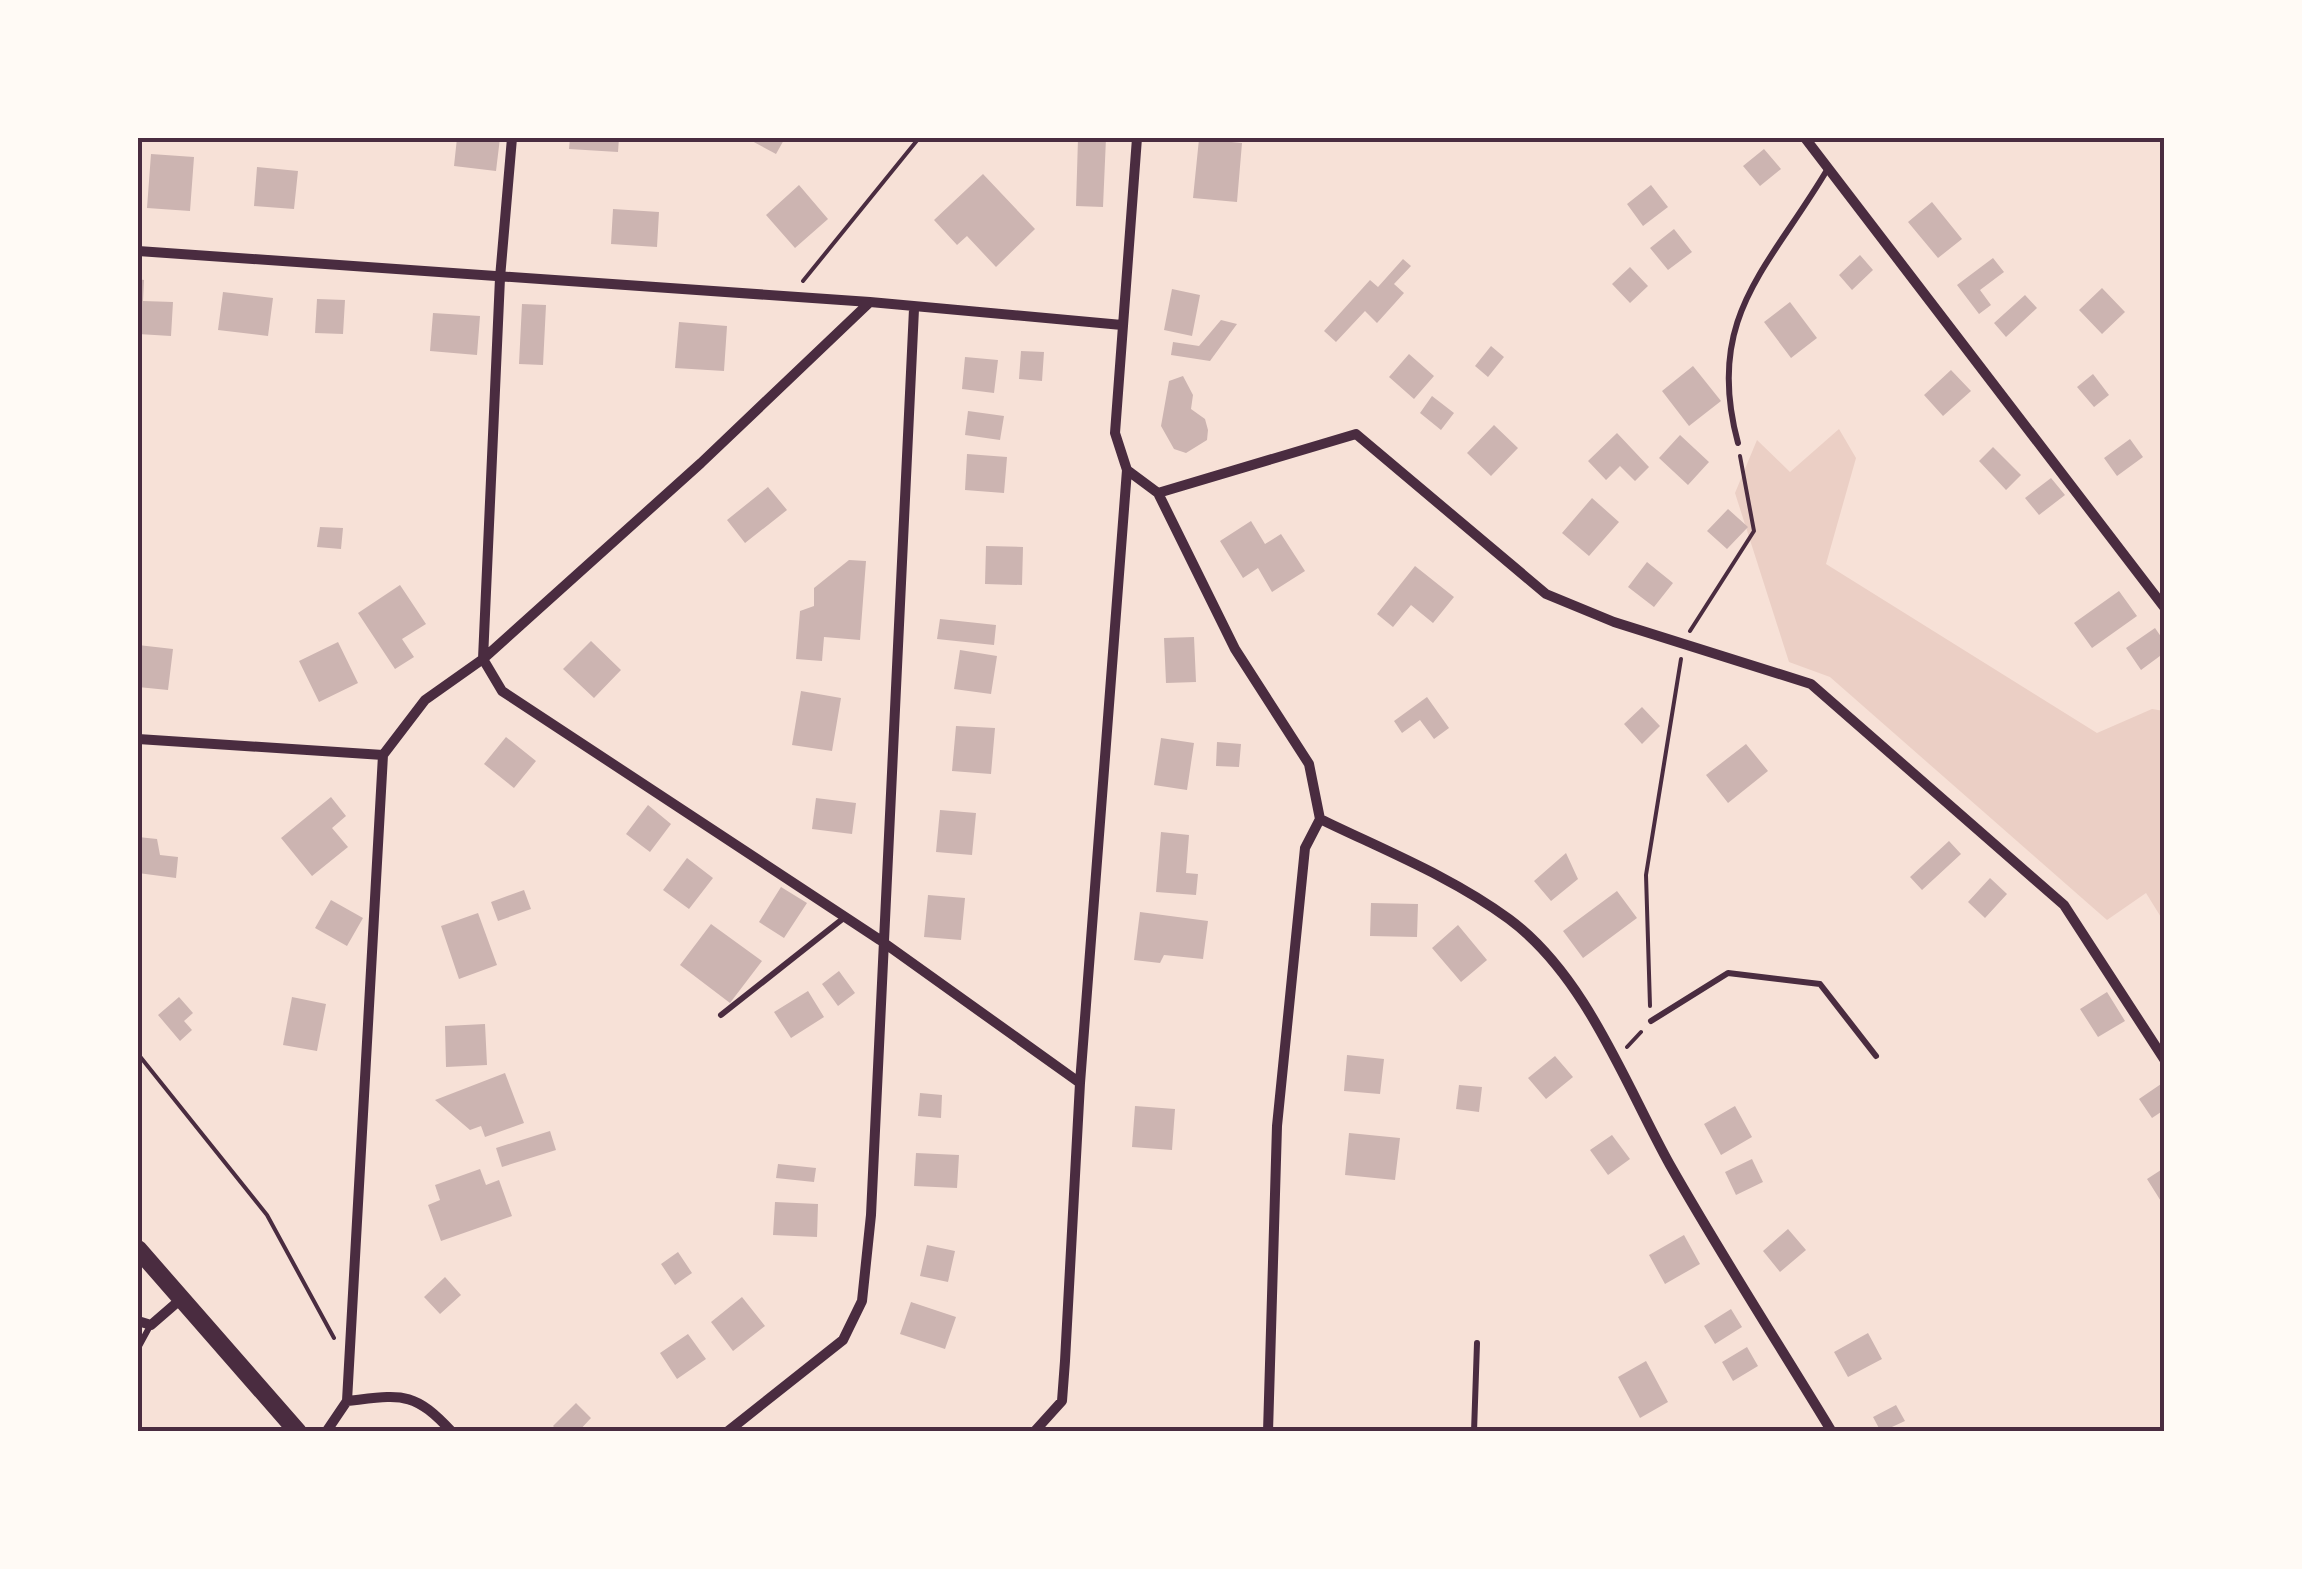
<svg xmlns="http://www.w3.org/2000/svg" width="2302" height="1569" viewBox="0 0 2302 1569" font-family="Rubik,sans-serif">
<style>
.green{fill:#ebcfc5}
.building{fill:#ccb4b1}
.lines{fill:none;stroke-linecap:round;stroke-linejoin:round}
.path{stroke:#4a2c40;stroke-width:4}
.service{stroke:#4a2c40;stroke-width:6}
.minor{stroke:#4a2c40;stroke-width:10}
.secondary{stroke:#4a2c40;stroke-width:18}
.neatline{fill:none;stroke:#4a2c40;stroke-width:4}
</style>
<rect width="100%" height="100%" fill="#f7e1d7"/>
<path class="green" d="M1839,429L1856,458L1826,564L2097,733L2152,709L2164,711V922L2146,893L2107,920L1830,677L1789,662L1735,493L1757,440L1790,472Z"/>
<path class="building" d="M457,138H500L496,171L454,166Z
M570,138H619L618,152L569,149Z
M754,138H785L776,154L752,141Z
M1078,138H1106L1103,207L1076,206Z
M1199,139L1242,143L1237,202L1193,198Z
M1764,149L1781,169L1760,186L1743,166Z
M151,154L194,157L190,211L147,208Z
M257,167L298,171L294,209L254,206Z
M983,174L1035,229L996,267L967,236L957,245L934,220Z
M799,185L828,219L795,248L766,215Z
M1651,185L1668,207L1643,226L1627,204Z
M1932,202L1962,239L1938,258L1908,222Z
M613,209L659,212L657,247L611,244Z
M1674,229L1692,252L1668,270L1650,248Z
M1860,255L1873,270L1852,290L1839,275Z
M1993,258L2004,272L1980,290L1991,305L1979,314L1957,285Z
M1403,259L1411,266L1394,284L1404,293L1377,323L1365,311L1336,342L1324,331L1370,280L1378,287Z
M1630,267L1648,286L1630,303L1612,284Z
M138,279L144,280L143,301L173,302L171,336L138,334Z
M2102,288L2125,312L2102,334L2079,310Z
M1172,289L1200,295L1192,336L1164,330Z
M223,292L273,298L268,336L218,330Z
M2025,295L2037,308L2006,337L1994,323Z
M317,299L345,300L343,334L315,333Z
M1790,302L1817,338L1791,358L1764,322Z
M522,304L546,305L543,365L519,364Z
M433,313L480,316L477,355L430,351Z
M1221,320L1237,324L1210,361L1171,355L1173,342L1199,346Z
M679,322L727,326L724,371L675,368Z
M1491,346L1504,357L1488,377L1475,366Z
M1021,351L1044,352L1042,381L1019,379Z
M1409,354L1434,376L1414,399L1389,377Z
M965,357L998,360L994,393L962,389Z
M1693,366L1721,401L1689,426L1662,391Z
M1951,370L1971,391L1943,416L1924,395Z
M2093,374L2109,395L2094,407L2077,387Z
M1183,376L1193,395L1191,409L1205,419L1208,430L1207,440L1186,453L1174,449L1161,426L1169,381Z
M1432,396L1454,413L1441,430L1420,413Z
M968,411L1004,416L1000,440L965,435Z
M1494,425L1518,448L1491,476L1467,453Z
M1617,433L1649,467L1635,481L1620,466L1606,480L1588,461Z
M1680,435L1709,462L1688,485L1659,458Z
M2130,439L2143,457L2117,476L2104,458Z
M1993,447L2021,475L2006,490L1979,461Z
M967,454L1007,457L1004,493L965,490Z
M2051,478L2065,495L2039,515L2025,498Z
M768,487L787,510L745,543L727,520Z
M1592,498L1619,522L1589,556L1562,533Z
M1728,509L1748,527L1727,549L1707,531Z
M1251,521L1265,544L1281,534L1305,571L1272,592L1258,568L1243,578L1220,541Z
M320,527L343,528L341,549L317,547Z
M986,546L1023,547L1022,585L985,584Z
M849,560L866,561L860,640L824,637L822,661L796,659L800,611L814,606V588Z
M1647,562L1673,583L1654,607L1628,587Z
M1415,566L1454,597L1433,623L1411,605L1393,627L1377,614Z
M400,585L426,624L402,639L414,657L395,669L358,613Z
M2119,591L2137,616L2092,648L2074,623Z
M940,619L996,625L994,645L937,639Z
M2155,628L2164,641V653L2141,670L2126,648Z
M1194,637L1196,682L1166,683L1164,638Z
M591,641L621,670L594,698L563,669Z
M338,642L358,683L319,702L299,661Z
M138,645L173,649L168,690L138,687Z
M960,650L997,656L991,694L954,689Z
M801,691L841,698L832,751L792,745Z
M1427,697L1449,728L1434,739L1420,720L1402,733L1394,721Z
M1642,707L1660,726L1642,744L1624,724Z
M956,726L995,728L991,774L952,771Z
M506,737L536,761L514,788L484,764Z
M1161,738L1194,743L1187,790L1154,785Z
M1217,742L1241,744L1239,767L1216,766Z
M1746,744L1768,771L1728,803L1706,775Z
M331,797L346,816L332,828L348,847L312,876L281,838Z
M816,798L856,803L852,834L812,829Z
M648,805L671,824L650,852L626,834Z
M940,810L976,813L972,855L936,852Z
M1161,832L1189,835L1186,873L1198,874L1196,895L1156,892Z
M138,837L157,839L160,855L178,857L176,878L138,873Z
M1949,841L1961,854L1922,890L1910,877Z
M1566,853L1578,879L1551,901L1534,881Z
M687,858L713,878L689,909L663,890Z
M1990,878L2007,894L1985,918L1968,902Z
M781,887L807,903L784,938L759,922Z
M524,890L531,909L498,921L491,902Z
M1617,891L1637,918L1583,958L1563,931Z
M928,895L965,898L961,940L924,937Z
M331,900L363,918L347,946L315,928Z
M1371,903L1418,904L1417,937L1370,936Z
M1140,912L1208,921L1203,959L1164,955L1160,963L1134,960Z
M478,913L497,965L459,979L441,926Z
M711,924L762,961L730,1003L680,965Z
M1458,925L1487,960L1461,982L1432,948Z
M839,971L855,993L838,1006L822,984Z
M808,991L824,1017L791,1038L774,1012Z
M2107,992L2125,1021L2098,1037L2080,1009Z
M179,997L193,1013L184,1021L192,1030L180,1041L158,1015Z
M292,997L326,1004L317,1051L283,1045Z
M485,1024L487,1065L446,1067L445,1026Z
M1347,1055L1384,1059L1380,1094L1344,1091Z
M1555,1056L1573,1077L1546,1099L1528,1078Z
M505,1073L524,1123L485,1137L481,1126L470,1130L435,1100Z
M2164,1082V1110L2152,1118L2139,1099Z
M1459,1085L1482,1087L1479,1112L1456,1109Z
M920,1093L942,1095L941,1118L918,1116Z
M1135,1106L1175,1109L1172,1150L1132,1147Z
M1735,1106L1752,1137L1721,1155L1704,1124Z
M550,1131L556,1150L502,1167L496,1148Z
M1349,1133L1400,1138L1395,1180L1345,1175Z
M1612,1135L1630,1159L1608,1175L1590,1150Z
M916,1153L959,1155L957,1188L914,1186Z
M1752,1159L1763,1182L1736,1195L1725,1172Z
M778,1164L816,1168L814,1182L776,1178Z
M2164,1168V1206L2147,1179Z
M480,1169L486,1185L499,1180L512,1216L441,1241L428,1205L440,1200L435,1185Z
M775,1202L818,1204L817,1237L773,1235Z
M1788,1229L1806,1250L1780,1272L1763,1251Z
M1684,1235L1700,1264L1665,1284L1649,1255Z
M927,1245L955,1251L948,1282L920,1276Z
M678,1252L692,1273L675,1285L661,1264Z
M445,1277L461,1295L440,1314L424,1297Z
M742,1297L765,1326L733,1351L711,1322Z
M911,1302L956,1317L945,1349L900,1334Z
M1731,1309L1742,1327L1715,1344L1704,1326Z
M1868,1333L1882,1359L1848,1377L1834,1352Z
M688,1334L706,1359L677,1379L660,1353Z
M1747,1347L1758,1366L1733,1381L1722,1362Z
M1646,1361L1668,1402L1640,1418L1618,1377Z
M576,1403L591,1418L578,1432H559L553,1426Z
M1896,1405L1905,1421L1881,1432L1873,1417Z"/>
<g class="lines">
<path class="path" d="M803,281L919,138
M1690,631L1754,531L1740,456
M1650,1006L1646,875L1681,659
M1627,1047L1641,1032
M138,1054L267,1215L334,1338"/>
<path class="service" d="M1738,443C1704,318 1768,269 1827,170
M721,1015L845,917
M1651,1021L1728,973L1820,984L1876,1056
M138,1348L150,1326
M1474,1432L1477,1343"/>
<path class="minor" d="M1805,138L2164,607
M138,251L870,302L1122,325
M870,302L701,463L483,659L502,691L880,940L1080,1083
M1127,470L1158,493L1235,649L1309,764L1320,819C1384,850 1452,877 1509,919C1586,976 1625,1084 1670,1165C1721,1255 1778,1343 1832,1432
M1158,493L1356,434L1546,594L1614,622L1811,684L2064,905L2164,1059
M138,739L383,755
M138,1321L151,1325L181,1299
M347,1401C402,1395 413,1390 452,1432
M326,1432L347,1401L383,755L425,700L483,659L500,278L512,138
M727,1432L843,1340L862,1301L871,1215L914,309
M1034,1432L1062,1401L1065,1361L1080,1083L1127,470L1115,433L1137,138
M1268,1432L1277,1126L1305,848L1320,819"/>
<path class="secondary" d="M138,1249L298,1432"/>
</g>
<rect width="2302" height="1569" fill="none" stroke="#fffaf5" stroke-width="280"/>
<rect x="140" y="140" width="2022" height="1289" class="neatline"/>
</svg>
